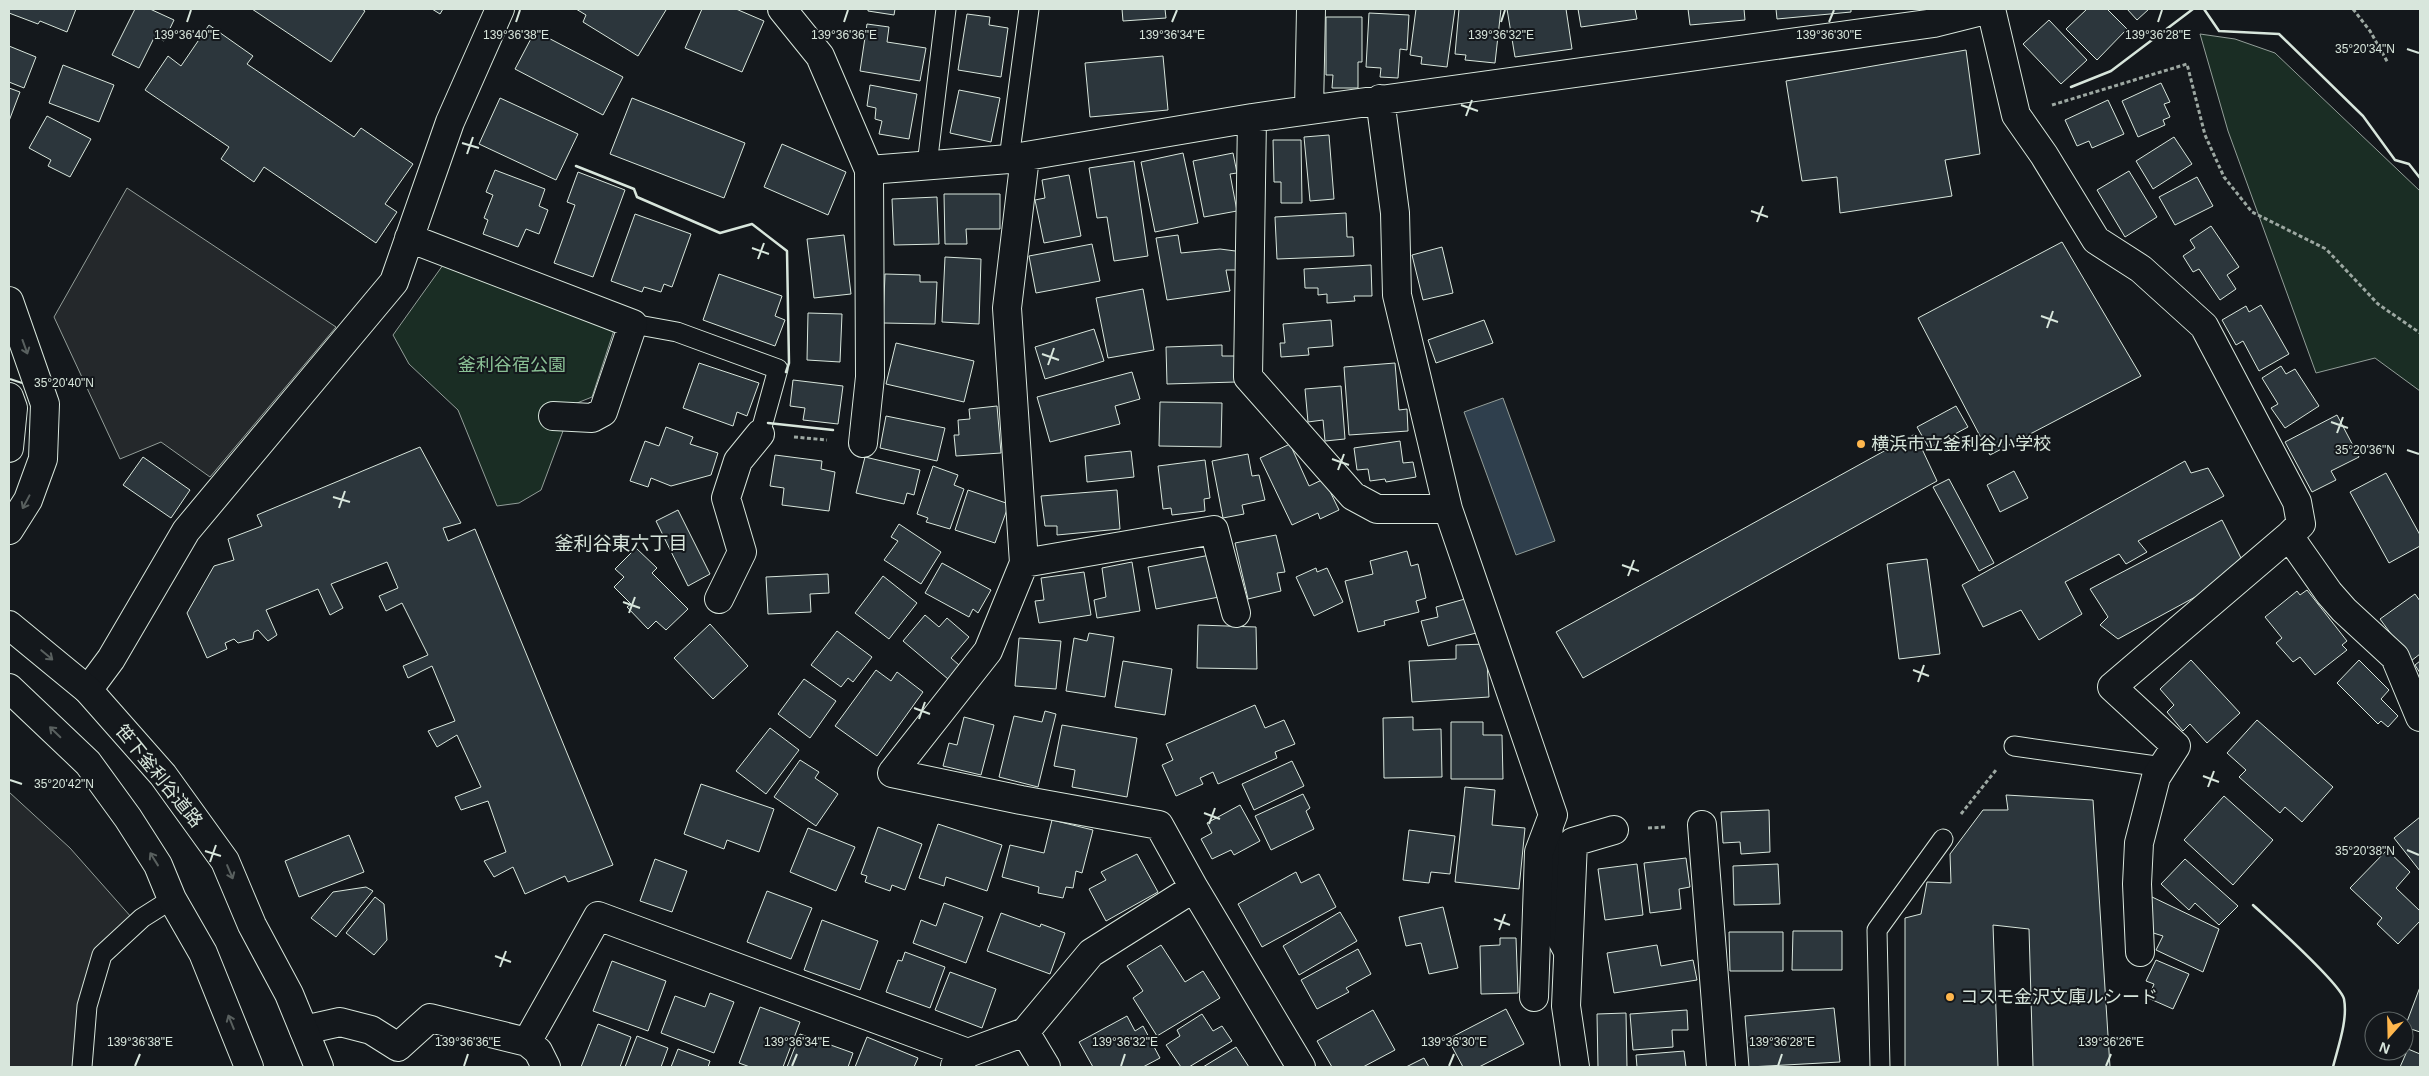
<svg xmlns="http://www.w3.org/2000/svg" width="2429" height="1076" viewBox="0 0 2429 1076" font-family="Arial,'Noto Sans JP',sans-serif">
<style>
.green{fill:#1a2d24;stroke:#939e99}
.parking{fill:#24282b;stroke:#939e99}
.water{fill:#2f3f4d;stroke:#939e99}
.building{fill:#2c363c;stroke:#d8e6dc}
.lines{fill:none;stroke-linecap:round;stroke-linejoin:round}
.lane-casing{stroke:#d8e6dc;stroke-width:21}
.street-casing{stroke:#d8e6dc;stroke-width:30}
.secondary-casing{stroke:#d8e6dc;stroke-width:30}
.path{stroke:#9da8a2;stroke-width:3;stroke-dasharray:4 2.5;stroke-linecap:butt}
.lane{stroke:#14181c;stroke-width:19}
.street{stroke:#14181c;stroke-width:28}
.secondary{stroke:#14181c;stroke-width:28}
.wall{stroke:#d8e6dc;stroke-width:2.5}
.oneway{stroke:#59605f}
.ticks{fill:none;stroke:#d8e6dc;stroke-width:2}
.poi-dot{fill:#ffb74d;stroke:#14181c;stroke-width:2}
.labels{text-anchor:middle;stroke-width:4;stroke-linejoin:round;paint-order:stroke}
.park-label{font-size:18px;fill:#8ac095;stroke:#14181c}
.poi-label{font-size:18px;fill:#d8e6dc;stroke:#14181c;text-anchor:start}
.street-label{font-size:18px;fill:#d8e6dc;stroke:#14181c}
.neighbourhood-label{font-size:19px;fill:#d8e6dc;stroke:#14181c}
.ticks-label{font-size:12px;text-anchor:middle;fill:#d8e6dc;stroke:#14181c;stroke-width:4;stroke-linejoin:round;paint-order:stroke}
</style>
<rect width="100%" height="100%" fill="#14181c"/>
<path class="green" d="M2200,34L2235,39L2275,53L2420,191V391L2375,358L2316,373L2228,131Z
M443,265L614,330L592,397L567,407L563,431L541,490L519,503L497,506L458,410L409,364L393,335Z"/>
<path class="parking" d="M127,188L336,327L210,477L161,442L120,459L54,317Z
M9,792L70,848L132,918L93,955L76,1067H9Z"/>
<path class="water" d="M1503,398L1555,541L1516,555L1464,412Z"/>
<path class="building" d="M9,9H76L67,32L40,21L38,24L9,13Z
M135,9H150L174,20L164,41L155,36L139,68L112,55Z
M252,9H362L365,11L331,62Z
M432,9H443L440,14Z
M576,9H665L666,10L638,56L583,22L586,15Z
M702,9H736L764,21L742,72L685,48Z
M868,9H895L894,15L868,11Z
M1122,9H1165L1166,18L1123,21Z
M1416,9H1455L1447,67L1421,64L1422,57L1410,55Z
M1459,9H1501L1495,63L1465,60L1466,55L1455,54Z
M1507,9H1566L1572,49L1515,57Z
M1578,9H1635L1637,19L1581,27Z
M1688,9H1744L1745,20L1690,25Z
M1776,9H1851V12L1777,19Z
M2087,9H2107L2127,29L2097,60L2066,29Z
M2127,9H2149L2137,20Z
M1369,13L1409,15L1407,50L1400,49L1398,78L1380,77L1381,68L1366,67Z
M967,14L990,17L989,25L1008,28L1001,77L958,70Z
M1326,17H1362V62H1358V88H1332L1333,75H1326Z
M2049,20L2087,60L2061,84L2023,44Z
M867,24L889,27L887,42L926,48L920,81L860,71Z
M209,25L253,56L247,64L354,137L361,128L413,164L385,204L397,212L376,243L264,167L254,182L221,159L229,147L145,90L168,56L181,66Z
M535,31L623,77L603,115L515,69Z
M9,46L36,57L24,88L9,82Z
M1966,50L1980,154L1945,160L1952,196L1840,213L1837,177L1802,181L1786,81Z
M1163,56L1168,110L1090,117L1085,63Z
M63,65L114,85L99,122L49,103Z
M2161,83L2170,102L2164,104L2170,117L2163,120L2165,125L2138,137L2122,101Z
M870,85L917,94L909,139L879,134L882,121L875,119L876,108L867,106Z
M9,88L20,92L9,121Z
M959,90L1000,98L991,142L950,133Z
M500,98L578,134L556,180L479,144Z
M632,98L745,143L724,198L610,154Z
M2108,100L2124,134L2092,148L2089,141L2077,146L2065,120Z
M47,116L91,139L70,177L48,166L51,160L29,148Z
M1329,135L1334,199L1310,201L1304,137Z
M2174,137L2192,164L2153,189L2136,161Z
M1273,140H1301L1302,203H1281V182H1274Z
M782,144L846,172L828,215L764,187Z
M1183,153L1198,223L1155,232L1141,162Z
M1233,153L1237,173L1230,174L1237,211L1204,217L1193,161Z
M1134,161L1148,256L1114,261L1107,217L1097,218L1089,168Z
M495,170L545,189L539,206L548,210L539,234L526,229L518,247L483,234L488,220L484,218L493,195L486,192Z
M2129,171L2157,217L2125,237L2097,190Z
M578,172L625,190L593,277L554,263L575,205L567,202Z
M1069,175L1081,236L1044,243L1035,200L1045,198L1042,180Z
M2197,177L2213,206L2175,225L2159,197Z
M944,194H1000V229H966L967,244H945Z
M937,197L939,244L894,245L892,199Z
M1346,213L1347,237H1353L1354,256L1277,259L1275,217Z
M635,214L691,234L672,287L664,284L661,292L644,287L642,292L611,281Z
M2211,226L2239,267L2227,275L2236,289L2220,300L2199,269L2193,272L2183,256L2195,248L2190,240Z
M844,235L851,294L814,298L807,239Z
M1178,235L1181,253L1220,249L1243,252L1244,270H1226L1230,291L1167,300L1156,238Z
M2062,242L2141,376L1990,455L1918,318Z
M1092,244L1100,281L1036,293L1029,256Z
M1442,247L1453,293L1423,300L1412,255Z
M945,257L981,259L979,324L942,322Z
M1371,265L1372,296H1354L1355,301L1327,303V294L1318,295V288H1305L1304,269Z
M719,274L782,296L775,316L785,320L775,346L703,320Z
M885,274L920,275V282H937L935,324L883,323Z
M1143,289L1154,350L1108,358L1096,298Z
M2261,305L2289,354L2259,371L2243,341L2236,345L2222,320L2246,306L2249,312Z
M808,313L842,314L840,362L807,360Z
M1331,320L1333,346L1308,348L1309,355L1281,357L1280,343H1285L1283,324Z
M1484,320L1493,343L1436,363L1428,340Z
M1094,329L1104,361L1045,379L1035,347Z
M896,343L974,361L964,402L886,384Z
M1222,345V356H1236V382L1167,384L1166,347Z
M699,363L759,383L747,416L737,412L733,426L683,408Z
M1395,363L1399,410L1407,409L1408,431L1349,435L1344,367Z
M2281,366L2286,374L2295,369L2319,406L2285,428L2271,408L2278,404L2262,378Z
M1132,372L1140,399L1115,406L1120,424L1050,442L1037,397Z
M793,380L843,386L838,424L803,420L805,408L790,406Z
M1341,386L1345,439L1325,441L1323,420L1308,422L1305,389Z
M1160,402L1222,403L1221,447L1159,446Z
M997,406L1001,453L956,456L954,435H959L958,420L970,419L969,409Z
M1956,406L1968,427L1929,448L1917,427Z
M2337,415L2359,457L2331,471L2336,480L2312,492L2285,442Z
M886,416L945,428L937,461L880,448Z
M666,427L693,437L690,444L718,453L711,475L671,486L651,478L648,487L630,481L645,441L659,446Z
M1915,434L1937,481L1583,678L1556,632Z
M1400,441L1403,463L1413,462L1416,477L1386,482L1385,479L1370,481L1368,469L1357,470L1354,448Z
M1290,444L1309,486L1324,479L1339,510L1320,519L1318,513L1292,525L1260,458Z
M420,447L461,523L443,528L448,541L475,529L613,865L568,882L565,876L525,894L513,867L494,877L484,861L506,852L488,801L461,810L455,797L481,787L457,735L437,747L428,731L455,721L432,666L408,678L403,666L428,655L402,603L386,611L379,596L398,588L387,562L331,584L343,608L330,615L318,589L266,610L277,635L268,641L258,630L254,632L253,639L238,643L234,639L225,643L227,649L207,658L187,613L214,566L234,560L228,539L262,526L257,515Z
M1131,451L1134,477L1087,482L1085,456Z
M1248,454L1252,476L1259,475L1265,500L1242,505L1244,514L1223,518L1212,461Z
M775,455L822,461L821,469L835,472L829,511L782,505L784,488L770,486Z
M143,457L190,490L171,518L123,485Z
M865,457L920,470L914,495L907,493L904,504L856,493Z
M1205,460L1210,498L1204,499L1205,511L1172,515L1171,508L1163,509L1158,466Z
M2185,461L2191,473L2208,468L2224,496L2138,541L2147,552L2126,564L2119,554L2065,582L2082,614L2039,640L2021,610L1983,627L1962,585Z
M933,466L958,475L954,485L964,489L950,529L926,522L928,518L917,514Z
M2014,471L2028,498L2000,512L1987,485Z
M2386,473L2420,535V546L2389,563L2350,492Z
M1949,479L1994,563L1979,571L1933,487Z
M968,490L1009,504L995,543L955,530Z
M1117,490L1120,529L1057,535V526H1045L1041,496Z
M678,510L710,574L688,586L656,521Z
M2222,520L2241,558L2197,596L2118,639L2100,625L2108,617L2090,589Z
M899,524L941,552L921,584L884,560L898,541L891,537Z
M1276,535L1285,572L1277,573L1281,591L1248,599L1235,543Z
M636,548L657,568L652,573L688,609L666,630L656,621L648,629L627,607L631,604L614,587L624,577L615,569Z
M1407,551L1411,566L1418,564L1426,598L1416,601L1419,612L1384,621L1385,625L1358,632L1345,581L1373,574L1370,561Z
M1210,555L1219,597L1156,609L1148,567Z
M1927,559L1940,654L1899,659L1887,564Z
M1132,562L1140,611L1097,618L1094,600L1106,597L1102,568Z
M942,563L991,590L978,613L973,609L969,617L925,593Z
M1316,568L1317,572L1327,568L1343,602L1314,616L1296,577Z
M1084,572L1091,615L1039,623L1035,601L1044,600L1041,578Z
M828,574L829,593L810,594L811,612L768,614L766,577Z
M883,576L917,603L889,639L855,613Z
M2307,590L2347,641L2342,645L2347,650L2315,675L2300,657L2293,662L2276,643L2282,638L2265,617L2297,591L2300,595Z
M2415,594L2420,601V654L2411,661L2380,619Z
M1465,599L1476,633L1428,646L1421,621L1438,617L1436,607Z
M925,615L939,627L947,618L969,637L951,658L959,665L948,679L903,641Z
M710,624L748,666L713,699L674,658Z
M1198,625L1256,627L1257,669L1197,668Z
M837,631L872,657L853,682L848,678L841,687L811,665Z
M1089,633L1114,637L1105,697L1066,691L1074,638L1087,641Z
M1019,638L1061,641L1056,689L1015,686Z
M1486,644L1489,697L1412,702L1409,661L1456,659V645Z
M2191,660L2240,713L2207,743L2190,724L2183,731L2167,712L2174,705L2160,689Z
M2359,660L2389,690L2381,699L2398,716L2388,727L2381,721L2378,724L2337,683Z
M1123,661L1172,669L1165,715L1115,707Z
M2420,661V673L2415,665Z
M876,670L891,681L897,672L923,692L877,756L835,726Z
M804,679L836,701L810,738L778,714Z
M1255,705L1265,728L1284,720L1295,744L1275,752L1277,758L1218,784L1213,772L1200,778L1203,784L1176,796L1162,765L1173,760L1166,744Z
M1045,711L1056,714L1038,787L999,777L1014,716L1042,722Z
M964,717L994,725L981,775L943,766L949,743L957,745Z
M1413,717V730L1441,729L1442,777L1384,778L1383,718Z
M2257,720L2333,787L2302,822L2285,807L2280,813L2239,777L2246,770L2227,753Z
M1451,722H1483V735H1502L1503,779H1451Z
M1062,725L1137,738L1127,797L1072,787L1075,770L1054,766Z
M770,728L799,750L766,794L736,771Z
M800,760L819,772L815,778L838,794L816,826L774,797Z
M1292,761L1304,786L1254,810L1242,784Z
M701,784L774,809L759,852L727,840L724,849L684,834Z
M1465,787L1495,790L1492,825L1525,828L1519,889L1455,882Z
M1303,794L1310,808L1306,811L1314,829L1271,850L1255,816Z
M2006,795L2093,800L2110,1067H2033L2029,929L1993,925L1998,1067H1905V918L1921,914L1927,882L1951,883L1950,854L1983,810H2008Z
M2224,796L2273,840L2233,885L2184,840Z
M1240,805L1260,841L1234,855L1231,850L1212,859L1201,839L1212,833L1207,823Z
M1769,810L1770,852L1741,854L1740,842L1723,843L1721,812Z
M2420,817V871L2394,838Z
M1052,820L1093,830L1082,873L1076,871L1073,888L1066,887L1063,898L1038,893L1039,887L1002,877L1010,845L1044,853Z
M938,824L1002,845L987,891L946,877L944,886L919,878Z
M878,827L922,844L905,890L892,885L890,891L865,882L867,876L861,874Z
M808,828L855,847L836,891L790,872Z
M1409,830L1455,836L1450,874L1431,872L1429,883L1403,880Z
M349,835L364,872L299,897L285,861Z
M2387,850L2410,872L2396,888L2420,911V921L2398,944L2377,924L2382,918L2350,888Z
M1137,854L1158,892L1106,921L1089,889L1106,880L1101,872Z
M1686,858L1690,887L1679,889L1681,909L1650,913L1644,863Z
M655,859L687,871L672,912L640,901Z
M2185,859L2238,906L2219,925L2195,903L2189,910L2161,884Z
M1637,864L1643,915L1605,920L1598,869Z
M1778,864L1780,904L1734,905L1733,866Z
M1296,872L1301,883L1319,874L1336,907L1262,947L1238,904Z
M366,887L373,891L336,937L311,918L333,892Z
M767,891L812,908L791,959L747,942Z
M2150,896L2219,929L2203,972L2156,950L2163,936L2147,931Z
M375,897L384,904L387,940L374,955L346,933Z
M944,903L983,917L966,963L913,943L921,920L936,926Z
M1443,907L1458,968L1429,974L1421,943L1406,946L1399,917Z
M1340,912L1357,941L1299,975L1283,946Z
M1001,913L1040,927L1041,924L1065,933L1050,974L987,951Z
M822,920L878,941L860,990L804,970Z
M1793,931H1842V970H1792Z
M1729,932H1783V971H1730Z
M1500,938H1516L1518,993L1481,994L1480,946L1500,945Z
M1161,945L1185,982L1203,971L1220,998L1157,1036L1133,998L1143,991L1127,966Z
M1657,945L1661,966L1693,960L1697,980L1614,993L1607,953Z
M1358,949L1371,974L1346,988L1349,992L1317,1009L1301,980Z
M905,952L945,967L930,1008L886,992L898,960L902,961Z
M2156,960L2189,974L2173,1009L2148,998L2154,984L2146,981Z
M612,961L666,981L648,1031L593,1011Z
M950,972L996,989L982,1028L935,1010Z
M2420,987V1032L2405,1027Z
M710,993L734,1002L714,1053L661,1033L675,996L705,1007Z
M760,1007L800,1022L783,1067H750L739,1063Z
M1834,1008L1840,1062L1749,1067L1745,1016Z
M1506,1009L1524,1044L1479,1067H1463L1448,1039Z
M1373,1010L1395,1050L1363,1067H1332L1317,1041Z
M1687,1010L1688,1030H1672L1673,1047L1633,1050L1630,1014Z
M1626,1013L1627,1067H1598L1597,1014Z
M1202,1014L1213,1031L1222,1026L1232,1041L1189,1067H1181L1166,1045L1180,1036L1177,1030Z
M1127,1016L1135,1031L1143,1026L1160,1058L1143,1067H1093L1079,1042Z
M598,1024L631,1037L620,1067H581Z
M800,1034L853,1053L848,1067H787Z
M637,1036L668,1048L661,1067H625Z
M867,1037L918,1058L914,1067H855Z
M1236,1047L1249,1067H1203Z
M678,1049L710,1061L708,1067H671Z
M2408,1049L2420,1054V1067H2400Z
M1684,1051L1686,1067H1637L1636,1055Z
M1424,1058L1429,1067H1406Z"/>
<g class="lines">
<g class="lane-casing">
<path id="lane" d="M1009,159L1029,9
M927,165L946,9
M633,324L677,332L778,369L760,434
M2014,746L2163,767
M1553,828L1552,931L1567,959
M82,1067L87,1006L102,955L142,918L172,899
M1880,1067L1877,930L1943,839"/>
</g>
<g class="street-casing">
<path id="street" d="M782,9L820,56L869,170L1009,159L1252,118L1934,23L1990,9
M1991,9L2016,115L2044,155L2096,240L2141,269L2204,326L2297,502L2301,524L2289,536L2329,593L2344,610L2395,657L2420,717
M1380,99L1395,213L1397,295L1448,509L1553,815L1539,852L1534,997
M1309,110L1311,9
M1252,118L1248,377L1353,496L1377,509H1448
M1025,157L1007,308L1024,563L988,651L892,773L1021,800L1159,825L1194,888L1301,1067
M409,238L633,324L603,412L592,418L553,416
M863,443L870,377L869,170
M1024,563L1214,530L1236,613
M719,599L742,552L726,498L738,461L760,434
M88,690L111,659L186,531L394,282L450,122L500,9
M1702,825L1721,1067
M2140,952L2137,884L2139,843L2156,777L2176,746L2112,687L2289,536
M304,1030L340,1022L371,1030L398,1047L430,1018L527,1042L538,1051L546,1067
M1025,1032L1046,1067
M527,1042L598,916L968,1053
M955,1066L968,1053L1025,1032L1091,953L1194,888
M1575,1067L1566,1006L1573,842L1614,830"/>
</g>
<g class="secondary-casing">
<path id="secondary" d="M9,301L45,404L43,459L28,500L9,530
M9,397L13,408L9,448
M9,625L88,690L163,775L225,861L252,925L289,994L319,1067
M9,688L88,763L128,818L158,865L172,899L203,953L249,1067"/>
</g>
<path class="path" d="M2353,9L2370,31L2388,63
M2052,105L2187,64L2205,135L2224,177L2252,212L2326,249L2378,304L2420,333
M794,437L827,440
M1961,814L1996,770
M1648,828L1667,827"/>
<use href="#lane" class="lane"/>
<use href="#street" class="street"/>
<use href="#secondary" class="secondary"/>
<path class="wall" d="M2204,9L2219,31L2279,34L2363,116L2395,160L2409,164L2420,178
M2071,87L2111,71L2193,9
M576,166L634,189L637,197L720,233L752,224L787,251L789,363L786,372
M768,423L833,430
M2253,905C2268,919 2340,983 2344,999C2348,1020 2338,1047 2333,1067"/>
</g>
<defs><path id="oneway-shaft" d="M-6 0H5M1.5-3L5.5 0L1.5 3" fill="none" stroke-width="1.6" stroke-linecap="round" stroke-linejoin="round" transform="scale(1.25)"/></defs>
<g class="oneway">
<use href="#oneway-shaft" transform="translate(25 347) rotate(70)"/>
<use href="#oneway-shaft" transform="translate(26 502) rotate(118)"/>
<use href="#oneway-shaft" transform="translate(47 655) rotate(40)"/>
<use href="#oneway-shaft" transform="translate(55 732) rotate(-136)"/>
<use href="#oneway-shaft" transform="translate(154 859) rotate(-122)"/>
<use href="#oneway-shaft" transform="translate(230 872) rotate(67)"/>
<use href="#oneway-shaft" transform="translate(231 1022) rotate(-112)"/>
</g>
<path class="ticks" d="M187,22L191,10M516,22L520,10M844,22L848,10M1172,22L1177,10M1501,22L1505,10M1829,22L1834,10M2158,22L2162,10M2407,49L2419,53M1461,105L1478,111M1466,116L1472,100M462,143L479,148M467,154L473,137M1751,211L1768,217M1757,222L1763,206M752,248L769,254M758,259L764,243M2041,316L2058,322M2047,328L2053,311M1042,354L1059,360M1048,365L1054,348M10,379L22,383M2331,422L2348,428M2337,433L2343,417M2407,450L2419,454M1332,459L1349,465M1338,470L1344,454M333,497L350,502M339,508L345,491M1622,565L1639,571M1628,576L1634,560M623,602L640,608M629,613L635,597M1913,670L1929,676M1918,682L1924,665M914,708L930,714M919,719L925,702M2203,776L2219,782M10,780L22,784M2208,787L2214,771M1204,813L1220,819M1209,824L1215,808M2407,850L2419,855M205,851L221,856M210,862L216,845M1494,919L1510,925M1499,930L1505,914M495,956L511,962M500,967L506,951M135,1066L140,1054M464,1066L468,1054M792,1066L797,1054M1121,1066L1125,1054M1449,1066L1454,1054M1778,1066L1782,1054M2106,1066L2111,1054"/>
<g class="poi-dot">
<circle cx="1861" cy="444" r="5"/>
<circle cx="1950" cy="997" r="5"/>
</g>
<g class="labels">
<g class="park-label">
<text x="512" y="371">釜利谷宿公園</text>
</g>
<g class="poi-label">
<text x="1871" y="450">横浜市立釜利谷小学校</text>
<text x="1960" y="1003">コスモ金沢文庫ルシード</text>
</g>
<g class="street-label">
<text transform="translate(159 776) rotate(51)" y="6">笹下釜利谷道路</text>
</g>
<g class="neighbourhood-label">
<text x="621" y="550">釜利谷東六丁目</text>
</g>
</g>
<g class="ticks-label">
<text x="1501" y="39">139°36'32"E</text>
<text x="2158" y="39">139°36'28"E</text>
<text x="187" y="39">139°36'40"E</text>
<text x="516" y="39">139°36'38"E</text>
<text x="844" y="39">139°36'36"E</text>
<text x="1172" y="39">139°36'34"E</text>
<text x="1829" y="39">139°36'30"E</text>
<text x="2365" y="53">35°20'34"N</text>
<text x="64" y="387">35°20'40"N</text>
<text x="2365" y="454">35°20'36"N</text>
<text x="64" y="788">35°20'42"N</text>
<text x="2365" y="855">35°20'38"N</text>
<text x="140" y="1046">139°36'38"E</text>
<text x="468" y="1046">139°36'36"E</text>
<text x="797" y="1046">139°36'34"E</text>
<text x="1125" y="1046">139°36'32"E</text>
<text x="1454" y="1046">139°36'30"E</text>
<text x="1782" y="1046">139°36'28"E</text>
<text x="2111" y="1046">139°36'26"E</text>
</g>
<rect width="2429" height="1076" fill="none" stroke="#d8e6dc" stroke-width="20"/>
<g transform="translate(2389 1036) rotate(200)"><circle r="24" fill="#14181c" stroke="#626a69"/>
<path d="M0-4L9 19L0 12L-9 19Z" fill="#ffb74d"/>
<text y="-8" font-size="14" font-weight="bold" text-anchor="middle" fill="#d8e6dc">N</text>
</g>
</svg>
